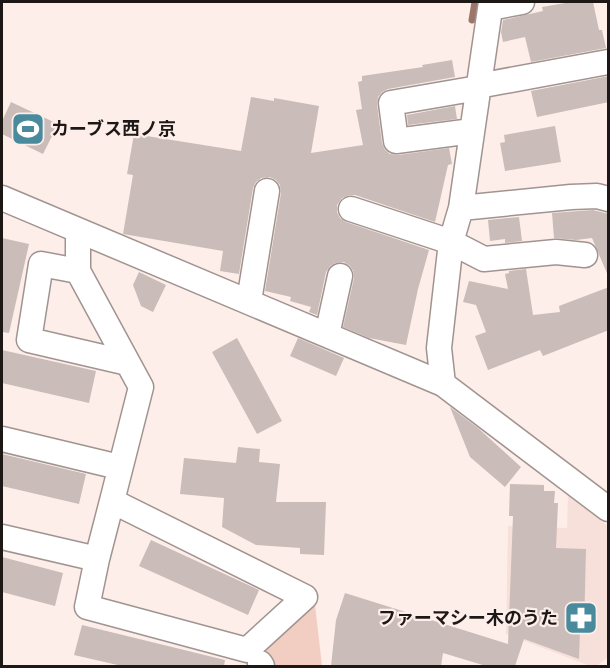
<svg xmlns="http://www.w3.org/2000/svg" width="610" height="668" viewBox="0 0 610 668" font-family="Jost,'Noto Sans JP',sans-serif">
<style>
.built{fill:#f7e0da}
.green{fill:#f2cdc2}
.lines{fill:none;stroke-linecap:round;stroke-linejoin:round}
.stream{stroke:#9d7569;stroke-width:7}
.building{fill:#cabcb8}
.minor-casing{stroke:#a19490;stroke-width:27}
.minor{stroke:#fff;stroke-width:24}
.labels{text-anchor:middle;stroke-width:4.5;stroke-linejoin:round;paint-order:stroke}
.poi-label{font-size:18px;font-weight:bold;fill:#1d1816;stroke:#fdeeea;text-anchor:start}
</style>
<rect width="100%" height="100%" fill="#fdeeea"/>
<path class="built" d="M568,495L608,526V657L597,666H590L506,634L508,526L567,528Z"/>
<path class="green" d="M315,605L322,666H275L264,645Z"/>
<g class="lines">
<path class="stream" d="M472,20L475,2"/>
</g>
<path class="building" d="M571,2H593L599,30H602L606,48L531,62L525,37L503,42L501,32L503,20L543,11L542,7Z
M452,60L455,77L388,89L382,92L378,97L377,104L382,143L385,150L390,154L398,155L449,148L452,164L448,165L435,222L355,195H349L342,198L337,205V212L340,218L346,222L429,250L418,289L406,345L369,338L343,327L354,278L353,271L350,266L344,262L335,263L330,266L326,272L317,315L309,312L311,307L290,301L291,297L265,291L281,193L280,185L276,180L270,177L261,178L256,182L253,188L239,274L220,271L223,251L123,234L133,175L127,174L134,134L241,151L251,97L274,101V98L319,106L311,153L363,145L356,110L362,109L358,82L362,81V76L423,67L422,65Z
M609,76V102L537,117L531,91Z
M11,102L58,124L43,154L2,134V121Z
M455,106L457,119L408,125L407,115Z
M555,126L561,162L505,171L500,143L505,142L504,135Z
M593,210L609,214V278L592,238L576,240L554,238L552,213Z
M519,217L522,241L505,243V239L490,241L488,220Z
M2,238L29,244L9,333L2,332Z
M526,269L533,315L560,312L559,306L609,287V330L543,356L540,350L488,370L475,336L486,332L476,305L463,302L469,281L508,289L505,274L509,273V271Z
M139,272L166,285L153,312L141,306L133,285Z
M237,338L282,421L257,434L212,352Z
M298,338L344,358L336,376L290,356Z
M2,350L96,371L89,403L2,383Z
M450,407L478,428L521,467L505,487L470,457Z
M238,447L260,449L259,462L280,464L276,502H326L324,555L300,554V548L256,545L222,527L224,498L180,494L184,458L236,463Z
M2,454L86,474L79,504L2,486Z
M510,484L544,485V491H555L554,503H558L556,548L586,549L584,630H580L579,659L524,639L515,666H486L443,653L441,666H331L336,620L345,593L508,644L513,516H509Z
M151,540L259,590L248,615L139,566Z
M2,557L63,573L55,606L2,592Z
M82,625L225,660L224,666H122L74,655Z"/>
<g class="lines">
<g class="minor-casing">
<path id="minor" d="M490,8L522,2
M478,86L608,62
M472,131L396,141L391,103L478,88
M2,198L443,384L608,509
M461,208L571,197L597,196L608,199
M351,209L451,242L484,259L556,252L585,255
M78,271L41,264L29,340L128,363
M249,301L267,191
M327,335L340,276
M443,384L439,348L451,242L461,208L491,2
M2,439L119,467
M2,537L97,559L87,607L247,650L305,597L112,501L141,387L78,271V230
M97,559L112,501
M260,663L262,666"/>
</g>
<use href="#minor" class="minor"/>
</g>
<defs>
<g id="stadium-square" transform="scale(1.725)"><rect x="-9" y="-9" width="18" height="18" rx="4" fill="#498b9c" stroke="#fdeeea"/><path d="M0-5a6.5 5 0 1 0 0 10a6.5 5 0 1 0 0-10ZM-3.5-1.8h7v3.6h-7Z" fill="#fff"/></g>
<g id="pharmacy-square" transform="scale(1.725)"><rect x="-9" y="-9" width="18" height="18" rx="4" fill="#498b9c" stroke="#fdeeea"/><path d="M-2-6h4v4h4v4h-4v4h-4v-4h-4v-4h4Z" fill="#fff"/></g>
</defs>
<g fill-rule="evenodd">
<use href="#stadium-square" x="28" y="129"/>
<use href="#pharmacy-square" x="581" y="618"/>
</g>
<g class="labels">
<g class="poi-label">
<text x="51" y="135">カーブス西ノ京</text>
<text x="558" y="624" text-anchor="end">ファーマシー木のうた</text>
</g>
</g>
<rect width="610" height="668" fill="none" stroke="#1d1816" stroke-width="6"/>
</svg>
